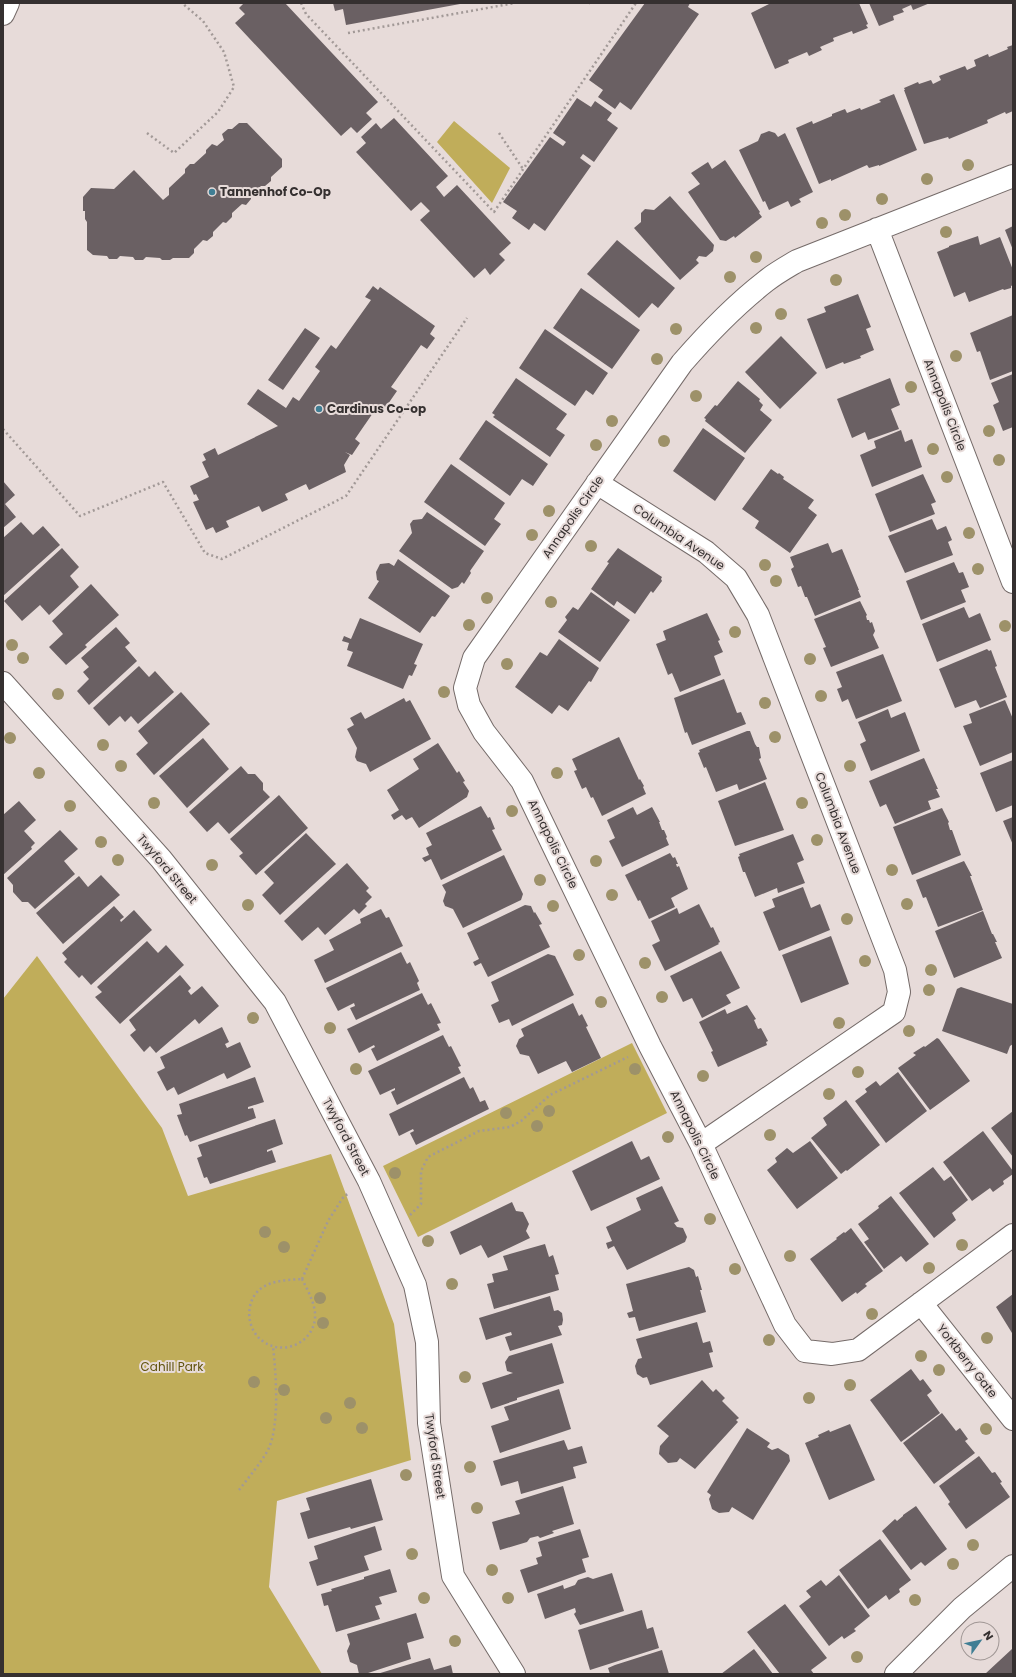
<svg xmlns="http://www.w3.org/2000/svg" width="1016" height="1677" viewBox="0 0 1016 1677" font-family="Poppins,sans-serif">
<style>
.green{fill:#c0ad5a}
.building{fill:#6a6063}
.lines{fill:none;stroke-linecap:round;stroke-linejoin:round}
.minor-casing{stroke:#756b69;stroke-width:24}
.path{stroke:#a29997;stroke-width:2.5;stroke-dasharray:2 3;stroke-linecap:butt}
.minor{stroke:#fff;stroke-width:22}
.tree{fill:#9d9169}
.poi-dot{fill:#407e94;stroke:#e7dbd9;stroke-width:1.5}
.labels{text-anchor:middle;stroke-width:4;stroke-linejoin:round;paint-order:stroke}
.poi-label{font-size:12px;font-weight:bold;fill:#353030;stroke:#e7dbd9;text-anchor:start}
.street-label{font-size:12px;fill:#353030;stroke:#e7dbd9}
.park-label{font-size:12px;fill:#61540e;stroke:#e7dbd9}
</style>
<rect width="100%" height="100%" fill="#e7dbd9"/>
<path class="green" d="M454,121L510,168L492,203L437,142Z
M37,956L162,1128L188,1196L331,1154L394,1324L411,1460L277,1501L269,1587L322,1674H3V999Z
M632,1043L667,1113L418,1237L383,1166Z"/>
<path class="building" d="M244,3H285L378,102L366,113L372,119L357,133L351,127L341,136L235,23L245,14L239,8Z
M333,3H460V4L346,25L343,9L335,11Z
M645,3H690L688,7L699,14L631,110L620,102L615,109L598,97L603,90L589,80Z
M771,3H859L868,24L866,25L868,28L853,34L852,31L833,38L834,41L820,47L822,50L809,56L807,52L788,60L789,63L775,69L751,13Z
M869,3H930L913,10L911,5L902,9L904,12L893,16L894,20L879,26Z
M1013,45V111L1006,114L1005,112L987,120L988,123L949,139L948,137L924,144L904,90H905L904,88L918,82L919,84L931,80L933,84L941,80L939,76L965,66L967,70L976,66L974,60L988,54L989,57L1008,49L1007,47Z
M894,94L917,150L879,166V165L869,168L867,165L831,181V179L819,184L796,128L812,121L813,124L832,116V114L845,109L847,113L860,108L861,110L881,102L879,100Z
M577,98L591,107L595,101L612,113L607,120L618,128L594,162L583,154L580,158L591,166L545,231L534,223L529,230L512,218L517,211L503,202L550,137L563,146L566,142L553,133Z
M394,118L448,176L436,187L444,197L457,185L511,243L499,254L505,260L490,275L485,268L474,278L420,220L430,211L421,202L411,211L356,152L366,143L361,137L376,123L381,129Z
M239,123H247L282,159V167L271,177V181L265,186H261L251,195V199L246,205L242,204L232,213V217L226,223L223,222L213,232V236L207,241L203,240L194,249V253L189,258H173L170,260H162L160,258L146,257L143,260H135L133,257L120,256L117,259H109L107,256L93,255L87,250V222L85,219V211H83V197L91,188L114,189L134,170L163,200L169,195V188L185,173V169L190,164H194L206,153V150L212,144L217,146L224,140L222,134L228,129H232Z
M769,131L775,133L778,137L785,133L813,192L799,199L801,202L791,207L788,201L769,210L765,201L763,202L739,150L758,141L761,134Z
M725,160L760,212L759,213L762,217L735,238L734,236L726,241L720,240L688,192L700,184L691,173L708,162L712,169Z
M670,196L714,245L713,251L706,257L699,256L696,260L699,263L680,280L634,228L641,222V213L645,209L654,210Z
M1013,226V250L1005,230Z
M978,236L980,245L1000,237L1013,270V285L1011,286V288L1004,290L1003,289L969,302L965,292L954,297L937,252L949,247V246Z
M617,240L675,288L658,308L652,303L639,318L587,274Z
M373,286L378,290L380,287L435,326L430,334L435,338L427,349L421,345L391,387L397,391L381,414L375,410L355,439L360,443L352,455L345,452L350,455L344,465L346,472L309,490L306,484L285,494L288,500L262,512L259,506L226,521L229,527L216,533L213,527L206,530L193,502L199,500L196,494L194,495L190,486L209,477L202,462L206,460L203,454L215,448L218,455L278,426L247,404L258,389L286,408L293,397L299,401L320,371L315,367L331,345L336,349L371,300L365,297Z
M581,288L640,330L612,369L553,328Z
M858,294L871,327L866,329L874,350L860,356L861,358L844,364L843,362L826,369L807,319L826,312L824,307Z
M1013,315V371L990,380L980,351L977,352L970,333Z
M305,328L320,338L283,390L268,380Z
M545,329L608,373L593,395L586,390L575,406L519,368Z
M781,336L817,373L780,409L745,372Z
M1013,374V427L1003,431L993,405L999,402L991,383Z
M516,378L567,414L556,429L565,435L550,457L493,417L495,415L492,413Z
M890,378L900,405L891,409L899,429L868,440L865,432L852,438L837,399Z
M738,381L760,399L759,401L763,405L760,410L772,420L745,453L705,421L706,419L704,418L715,405L717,406Z
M486,420L548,464L533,486L522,479L510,496L459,459Z
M703,428L745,458L715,501L673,471Z
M901,430L905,442L912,439L922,467L872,487L860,455L876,448L874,441Z
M451,464L505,503L494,519L501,524L485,546L424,502Z
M771,469L778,474L779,473L784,477L783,479L814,500L808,508L817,515L790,553L755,528L759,521L742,509Z
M923,474L936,502L931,504L935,514L890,532L875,494Z
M3,481L15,495L5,504L16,517L3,528Z
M427,512L484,551L470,571L471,573L464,584L462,582L458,587L452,589L399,551L412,533L410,524L413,520L422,519Z
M932,519L937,530L946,526L952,540L948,542L953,555L905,573L888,536Z
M21,522L33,535L43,526L60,545L3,596V538Z
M828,543L832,553L842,549L859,590H858L861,597L815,616L807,597H805L801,586L798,587L791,569L794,567L790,557Z
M62,548L79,567L70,576L79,587L49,615L40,605L22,621L4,601Z
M618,548L662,577L661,579L662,581L653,593L651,591L635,614L617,601L614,606L591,589L609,563L607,562Z
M398,559L450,596L435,617L432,616L420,633L368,598L379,581L377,580L376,572L380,564L389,563L394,566Z
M954,562L959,573L963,572L969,587L961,590L966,602L921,620L906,581Z
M91,584L119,615L85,645L87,647L66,665L49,647L63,634L52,621Z
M591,592L630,620L600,662L558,632L567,620L565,617L573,607L578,610Z
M860,601L867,615L866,616L867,620H869L870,623L872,622L875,631L873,635L879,648L831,667L823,648L826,647L814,619Z
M964,607L969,618L980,613L991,640L937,662L922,624Z
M707,613L720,640L718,641L723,652L714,656L721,675L680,692L672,673L668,675L656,644L666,640L663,631Z
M360,618L423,644L414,664L417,665L412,676L409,675L403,689L347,666L353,652L347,650L349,643L342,641L344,636L351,639Z
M116,627L130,643L125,647L137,661L89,705L77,691L89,679L83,672L89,667L81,658Z
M559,639L599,668L591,682L589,681L568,711L559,705L552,714L515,687L540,652L547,656Z
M987,649L989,651L991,650L997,666L995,667L1007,697L980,708L976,700L955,708L939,669Z
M883,654L902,701L856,719L848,699L842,702L837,689L842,687L836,672Z
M139,666L149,677L155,671L174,692L138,724L131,716L125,722L120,716L109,726L93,708Z
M724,679L737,713L741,712L746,724L692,745L687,732L685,733L674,698Z
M181,692L210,724L154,775L136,754L148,743L138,731Z
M404,698L406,702L410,700L431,739L370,772L366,764L357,761L355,757L357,748L347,729L354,725L350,718L361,712L365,719Z
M1005,700L1013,719V752L980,766L963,726L972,723L969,714Z
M888,709L891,718L905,712L920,751L871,771L860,744L866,741L858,722Z
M747,731H750L755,744L757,747H759L761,758L759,759L767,779L739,790L737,784L716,792L706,767L704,768L698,753L700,752L699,750Z
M619,737L639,780L640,779L644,786L643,787L646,794L602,816L593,797L591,798L586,787L582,789L574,771L577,770L572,759Z
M203,738L229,769L187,808L159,776Z
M438,743L457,773L459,771L465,781L463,782L469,791L467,797L419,828L412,817L406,820L402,815L394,820L391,815L399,810L387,790L419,769L413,759Z
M924,758L938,789H936L940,797L928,801L931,809L895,824L886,804L880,807L869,781Z
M1013,760V805L996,812L980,773Z
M241,766L248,774H255L263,783V790L270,797L229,834L218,822L207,832L189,812Z
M765,782L784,830L735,846L718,801Z
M279,795L308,828L256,875L239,856L243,853L230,839Z
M19,801L36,820L24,831L35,843L31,847L32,849L3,875V815Z
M481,806L488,818L490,817L495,829L492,830L502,850L441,880L431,859L425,862L422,858L429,855L426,848L432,845L426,833Z
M633,807L637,815L652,807L660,822H659L662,830H664L667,837L666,838L669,845L622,867L609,841L615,838L607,820Z
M942,808L949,822L948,823L950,830H952L961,855L912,875L893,827Z
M1013,817V845L1003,821Z
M60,830L78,849L64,861L75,874L35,909L28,902H22L13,892V885L7,878Z
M306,833L336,864L280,915L262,895L274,883L264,872Z
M793,834L804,860L797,863L805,883L778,893L777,888L755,897L745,872H743L738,857L740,856L739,854Z
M670,853L673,858L675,857L678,864H676L677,867L679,866L688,889L671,898L675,907L649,919L640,900L638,901L625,875Z
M504,855L523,894L521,900L463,928L453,909L445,906L443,901L446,892L442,885Z
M964,861L972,876H970L983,910L938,927L926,897L923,898L916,880Z
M347,863L369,888L366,891L372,897L365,904L367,906L359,914L354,909L325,935L318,927L302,941L284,921Z
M101,875L120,895L63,944L36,913L79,876L88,887Z
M803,887L811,908L820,904L830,930L779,951L763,912L775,907L772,899Z
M699,904L711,928L713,927L720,942L718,943L719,944L665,971L652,945L660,941L651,921L677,908L679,914Z
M525,905L531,906L534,913L535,912L542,924L539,925L550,947L488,977L481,963L475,966L473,962L479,959L467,933Z
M114,906L124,917L120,920L121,922L134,910L152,930L91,985L82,975L79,978L64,962L67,959L62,953Z
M381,909L386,918L389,917L403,946L325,983L314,960L334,950L329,940L361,923L360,919Z
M983,911L992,934H993L997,942H995L1002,958L954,978L935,931Z
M831,936L849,984L801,1003L782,955Z
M147,941L158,953L166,945L184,965L120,1024L95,997L102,992L97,987Z
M721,951L740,988L726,995L731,1003L702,1018L692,998L683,1002L670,976Z
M401,952L407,964L410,962L419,981L417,983L420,990L356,1020L350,1008L355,1006L354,1003L338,1011L326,988Z
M548,954L555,956L574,995L512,1026L509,1019L499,1023L491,1005L499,1001L491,982Z
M180,975L191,988L188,991L191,995L202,986L219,1006L199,1024L195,1019L156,1053L150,1046L144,1052L130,1035L136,1030L129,1020Z
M961,987L1013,1004V1044L1010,1046L1007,1054L942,1031L957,989Z
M422,993L428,1005L431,1003L441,1023L437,1024L440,1030L377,1061L371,1049L375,1047L374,1045L359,1053L347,1029Z
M573,1003L579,1016L582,1014L588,1026L586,1027L601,1058L572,1072L566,1061L538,1074L529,1056L520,1054L516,1046L519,1039L524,1036L521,1029Z
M747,1005L756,1019L754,1020L758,1029L761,1028L768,1041L766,1042L767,1045L718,1067L711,1052L713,1051L699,1022L725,1009L727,1014Z
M222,1027L229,1042L225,1044L227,1048L240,1042L251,1067L227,1079L224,1073L178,1095L174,1087L167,1091L157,1072L165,1068L160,1057Z
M443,1035L449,1047L451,1046L461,1066L458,1067L461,1073L397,1105L391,1092L395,1090V1088L380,1095L368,1071Z
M937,1038L939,1039L970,1081L930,1110L898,1068L916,1055L913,1053L924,1046L925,1047Z
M898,1072L927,1111L886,1143L855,1101L867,1092L865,1089L876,1081L880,1086Z
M255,1077L264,1102L248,1107V1109L253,1108L256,1118L190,1142L187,1135L185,1136L177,1115L182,1114L179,1104Z
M464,1077L470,1089L473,1087L480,1102L485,1100L489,1109L416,1145L410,1133L414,1131L413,1129L399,1136L389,1114Z
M846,1100L880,1145L847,1171L846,1170L841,1174L811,1138L827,1125L823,1118Z
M1013,1111V1157L991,1128Z
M275,1119L283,1144L267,1150V1152L272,1150L276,1162L210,1184L207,1177L204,1178L197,1158L202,1156L198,1145Z
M983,1131L1013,1171V1174L1003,1181L1004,1184L993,1192L990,1188L972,1201L943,1162Z
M632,1141L641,1160L649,1156L660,1179L591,1211L572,1171Z
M810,1141L838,1178L797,1209L767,1170L777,1162L775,1158L787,1148L793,1153Z
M933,1167L944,1181L951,1176L968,1200L952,1213L956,1220L934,1238L899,1193Z
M662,1186L679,1221L674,1223L677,1227L683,1228L687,1237L685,1242L627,1270L614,1246L608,1249L606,1243L612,1241L606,1227L641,1210L636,1198Z
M891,1196L929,1244L906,1262L901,1256L884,1269L864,1242L869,1239L858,1224L879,1208L878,1206Z
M512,1202L516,1211L523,1212L529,1224L526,1231L530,1238L488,1258L481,1245L460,1255L450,1232Z
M851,1228L883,1271L865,1284L867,1286L857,1294L856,1292L842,1302L810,1259L837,1239L836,1238L844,1232L845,1233Z
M545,1244L549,1257L553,1255L559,1274L555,1275L559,1290L494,1309L487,1284L494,1282L492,1274L508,1270L503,1256Z
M689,1267L694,1270L696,1277L698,1276L702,1290H700L706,1312L639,1331L635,1317L629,1318L627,1313L633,1311L626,1284Z
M1013,1294V1332L1012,1333L996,1307Z
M550,1296L554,1311L558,1310L562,1313L563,1320L562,1325L558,1326L562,1335L510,1351L505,1337L512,1335L511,1332L486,1340L479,1318Z
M697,1322L703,1343L710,1341L713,1352L709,1353L713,1367L650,1385L647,1377L643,1378L637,1374L635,1366L638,1359L642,1358L636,1339Z
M552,1343L564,1383L517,1398V1400L491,1409L482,1383L513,1373L507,1371L505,1362L509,1356Z
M911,1369L920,1381L923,1379L932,1391L927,1395L940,1413L901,1442L870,1400Z
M702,1380L713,1392L716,1389L725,1398L722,1401L739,1418L736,1420L738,1422L695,1469L680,1458L677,1462L668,1463L659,1454L660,1446L669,1436L657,1426Z
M559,1389L571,1429L500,1453L491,1426L509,1420L504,1407Z
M942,1413L956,1431L960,1428L968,1439L965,1441L975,1453L934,1484L903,1443Z
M850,1424L875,1480L829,1500L805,1443L819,1437L818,1435L829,1430L830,1432Z
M747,1428L770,1443L767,1447L772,1450L778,1448L789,1455L790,1461L753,1520L732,1507L729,1512L719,1513L712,1509L709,1499L711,1495L707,1492Z
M564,1440L568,1450L582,1446L587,1463L573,1467L576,1478L521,1494L518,1481L501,1486L493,1461Z
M979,1456L992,1473L995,1472L1002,1482L1000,1483L1010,1497L966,1529L948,1504L950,1502L939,1486Z
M371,1479L383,1520L351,1529L350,1527L308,1539L300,1513L310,1510L306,1498Z
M563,1486L574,1524L552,1531L554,1533L540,1538L538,1536L530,1538L527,1542L500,1550L492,1522L520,1514L515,1501Z
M916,1506L947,1549L925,1566L921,1562L911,1570L882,1531L895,1519L897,1521L903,1516V1515Z
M375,1526L382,1550L364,1556L369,1570L317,1586L309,1562L318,1559L314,1546Z
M580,1529L589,1557L582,1559L586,1572L528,1593L520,1570L538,1564L536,1558L542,1556L538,1542Z
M880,1539L911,1580L899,1589L900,1592L889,1600L886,1595L868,1609L839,1570Z
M390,1569L397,1592L379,1597L382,1604L375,1606L380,1619L336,1632L328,1605L324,1606L321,1594L332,1591L331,1589L364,1579V1577Z
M612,1573L624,1611L580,1625L574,1614L576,1612L575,1608L545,1619L537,1594L563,1585L564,1589L575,1585L578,1580L588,1577L593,1579Z
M839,1575L870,1616L854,1629L856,1631L844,1639L842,1636L829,1646L799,1606L811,1597L806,1591L821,1580L826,1586Z
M785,1604L827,1658L811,1670L814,1674H780L747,1632Z
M642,1610L647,1629L653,1627L659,1648L590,1670L578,1630Z
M416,1613L424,1638L407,1643L411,1659L365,1674H359L357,1665L350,1662L347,1651L350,1644L347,1634Z
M754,1649L773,1674H721Z
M1012,1649L1013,1674H985Z
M662,1650L669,1674H610L608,1668L615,1665Z
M430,1658L434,1670L451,1665L453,1674H377Z"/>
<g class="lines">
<g class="minor-casing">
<path id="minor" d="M3,14L8,3
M1013,176L797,261C787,267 776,273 766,281C735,305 708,333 682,363L474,658L465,688L469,705L484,732L522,781L650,1046L701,1144L785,1325L805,1351L832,1354L858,1350L1013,1235
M877,229L1013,582
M597,483L706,552L736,578L758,615L895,970L899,992L894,1012L701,1144
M3,683L161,859L275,1002L369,1181L415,1285L427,1342L429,1423L453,1576L514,1674
M921,1303L1013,1419
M896,1674L962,1608L1013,1566"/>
</g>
<path class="path" d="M301,3L306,14L494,212L636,3
M589,3H590
M348,33L515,3
M147,133L174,153L218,112L234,87L224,52L203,21L182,3
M499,133L523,169
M3,429L80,516L163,482L205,553L222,559L346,496L467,318
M410,1215L421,1204V1171L428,1157L479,1131L510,1127L521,1121L550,1095L628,1057
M302,1279C307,1289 314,1301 315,1313C317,1340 286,1357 264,1342C245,1330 244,1299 263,1287C275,1280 289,1280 302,1279Z
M302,1279L328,1221L344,1196L348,1194
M239,1490C249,1477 260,1464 268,1450C280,1426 276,1373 273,1346"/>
<use href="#minor" class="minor"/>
</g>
<g class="tree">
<circle cx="968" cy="165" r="6"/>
<circle cx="927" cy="179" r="6"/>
<circle cx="882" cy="199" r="6"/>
<circle cx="845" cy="215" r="6"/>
<circle cx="822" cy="223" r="6"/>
<circle cx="946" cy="232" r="6"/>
<circle cx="756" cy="257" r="6"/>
<circle cx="730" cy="277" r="6"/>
<circle cx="836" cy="280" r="6"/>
<circle cx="781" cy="314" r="6"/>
<circle cx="756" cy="328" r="6"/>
<circle cx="676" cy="329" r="6"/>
<circle cx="956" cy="356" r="6"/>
<circle cx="657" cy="359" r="6"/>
<circle cx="911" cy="387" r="6"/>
<circle cx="696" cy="396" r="6"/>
<circle cx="612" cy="421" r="6"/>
<circle cx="989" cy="431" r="6"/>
<circle cx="664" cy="441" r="6"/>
<circle cx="596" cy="445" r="6"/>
<circle cx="933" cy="449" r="6"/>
<circle cx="999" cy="460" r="6"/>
<circle cx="947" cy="477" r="6"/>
<circle cx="549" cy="511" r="6"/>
<circle cx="969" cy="533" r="6"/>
<circle cx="532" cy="535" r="6"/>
<circle cx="591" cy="546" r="6"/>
<circle cx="765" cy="565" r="6"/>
<circle cx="978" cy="569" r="6"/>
<circle cx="776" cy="581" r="6"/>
<circle cx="487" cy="598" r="6"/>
<circle cx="551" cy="602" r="6"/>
<circle cx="469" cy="625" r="6"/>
<circle cx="1005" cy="626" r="6"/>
<circle cx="735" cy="632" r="6"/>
<circle cx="12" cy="645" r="6"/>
<circle cx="23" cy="658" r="6"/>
<circle cx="810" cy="659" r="6"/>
<circle cx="507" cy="664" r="6"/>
<circle cx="444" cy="692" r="6"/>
<circle cx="58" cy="694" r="6"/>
<circle cx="821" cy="696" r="6"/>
<circle cx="765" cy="703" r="6"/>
<circle cx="775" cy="737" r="6"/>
<circle cx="10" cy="738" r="6"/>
<circle cx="103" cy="745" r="6"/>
<circle cx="121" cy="766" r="6"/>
<circle cx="850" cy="766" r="6"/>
<circle cx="39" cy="773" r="6"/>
<circle cx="557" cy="773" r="6"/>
<circle cx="154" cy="803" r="6"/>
<circle cx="802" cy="803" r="6"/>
<circle cx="70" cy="806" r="6"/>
<circle cx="512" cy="811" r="6"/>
<circle cx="817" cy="840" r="6"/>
<circle cx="101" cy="842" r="6"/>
<circle cx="118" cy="860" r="6"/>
<circle cx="596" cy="861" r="6"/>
<circle cx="212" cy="865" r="6"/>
<circle cx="892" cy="870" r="6"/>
<circle cx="540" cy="880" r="6"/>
<circle cx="612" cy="895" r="6"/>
<circle cx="907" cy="904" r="6"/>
<circle cx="248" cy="905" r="6"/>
<circle cx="553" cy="906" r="6"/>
<circle cx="847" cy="919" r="6"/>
<circle cx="579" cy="955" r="6"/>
<circle cx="865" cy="961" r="6"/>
<circle cx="645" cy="963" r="6"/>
<circle cx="931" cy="970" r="6"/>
<circle cx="929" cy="990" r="6"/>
<circle cx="662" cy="997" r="6"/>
<circle cx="601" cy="1002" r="6"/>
<circle cx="253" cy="1018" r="6"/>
<circle cx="839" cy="1023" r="6"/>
<circle cx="330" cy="1028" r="6"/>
<circle cx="909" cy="1031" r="6"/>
<circle cx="356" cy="1069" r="6"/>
<circle cx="635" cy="1069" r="6"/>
<circle cx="858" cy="1072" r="6"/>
<circle cx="703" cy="1076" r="6"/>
<circle cx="829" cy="1094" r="6"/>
<circle cx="549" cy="1111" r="6"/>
<circle cx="506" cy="1113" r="6"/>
<circle cx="537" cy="1126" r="6"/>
<circle cx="770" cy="1135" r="6"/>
<circle cx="668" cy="1137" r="6"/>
<circle cx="395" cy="1173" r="6"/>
<circle cx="710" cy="1219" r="6"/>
<circle cx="265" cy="1232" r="6"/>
<circle cx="428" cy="1241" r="6"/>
<circle cx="962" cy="1245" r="6"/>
<circle cx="284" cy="1247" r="6"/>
<circle cx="790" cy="1256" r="6"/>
<circle cx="929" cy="1268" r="6"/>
<circle cx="735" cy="1269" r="6"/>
<circle cx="452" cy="1284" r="6"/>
<circle cx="320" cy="1298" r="6"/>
<circle cx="872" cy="1314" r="6"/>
<circle cx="323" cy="1323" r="6"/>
<circle cx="987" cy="1338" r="6"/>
<circle cx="769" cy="1340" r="6"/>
<circle cx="921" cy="1356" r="6"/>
<circle cx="939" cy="1370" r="6"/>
<circle cx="465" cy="1377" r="6"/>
<circle cx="254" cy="1382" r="6"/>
<circle cx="850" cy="1385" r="6"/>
<circle cx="284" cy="1390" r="6"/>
<circle cx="809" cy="1398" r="6"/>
<circle cx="350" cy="1403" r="6"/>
<circle cx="326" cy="1418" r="6"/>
<circle cx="362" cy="1428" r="6"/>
<circle cx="986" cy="1429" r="6"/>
<circle cx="470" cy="1467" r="6"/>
<circle cx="406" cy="1475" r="6"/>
<circle cx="477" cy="1508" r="6"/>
<circle cx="973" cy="1545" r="6"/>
<circle cx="412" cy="1554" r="6"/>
<circle cx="953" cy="1564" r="6"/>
<circle cx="492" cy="1570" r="6"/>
<circle cx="424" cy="1598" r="6"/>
<circle cx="508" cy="1598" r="6"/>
<circle cx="915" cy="1600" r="6"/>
<circle cx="455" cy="1641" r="6"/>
<circle cx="857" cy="1657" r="6"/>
</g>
<g class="poi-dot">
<circle cx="212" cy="192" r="4"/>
<circle cx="319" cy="409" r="4"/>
</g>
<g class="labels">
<g class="poi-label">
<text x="220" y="196">Tannenhof Co-Op</text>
<text x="327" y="413">Cardinus Co-op</text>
</g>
<g class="street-label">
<text transform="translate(945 405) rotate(69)" y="4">Annapolis Circle</text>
<text transform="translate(573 517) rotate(-55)" y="4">Annapolis Circle</text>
<text transform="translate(679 537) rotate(34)" y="4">Columbia Avenue</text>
<text transform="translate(838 823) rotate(69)" y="4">Columbia Avenue</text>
<text transform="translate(553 844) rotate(64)" y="4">Annapolis Circle</text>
<text transform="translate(167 869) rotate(50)" y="4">Twyford Street</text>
<text transform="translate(695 1135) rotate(64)" y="4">Annapolis Circle</text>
<text transform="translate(346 1137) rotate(62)" y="4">Twyford Street</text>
<text transform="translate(967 1361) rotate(52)" y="4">Yorkberry Gate</text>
<text transform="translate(435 1456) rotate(82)" y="4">Twyford Street</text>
</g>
<g class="park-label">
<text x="172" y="1371">Cahill Park</text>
</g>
</g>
<rect width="1016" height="1677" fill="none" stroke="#353030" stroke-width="8"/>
<g transform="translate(980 1641) rotate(57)"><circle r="19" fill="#e7dbd9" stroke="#a09795"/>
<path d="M0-3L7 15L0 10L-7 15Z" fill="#407e94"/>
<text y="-6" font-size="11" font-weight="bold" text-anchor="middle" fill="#353030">N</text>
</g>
</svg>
